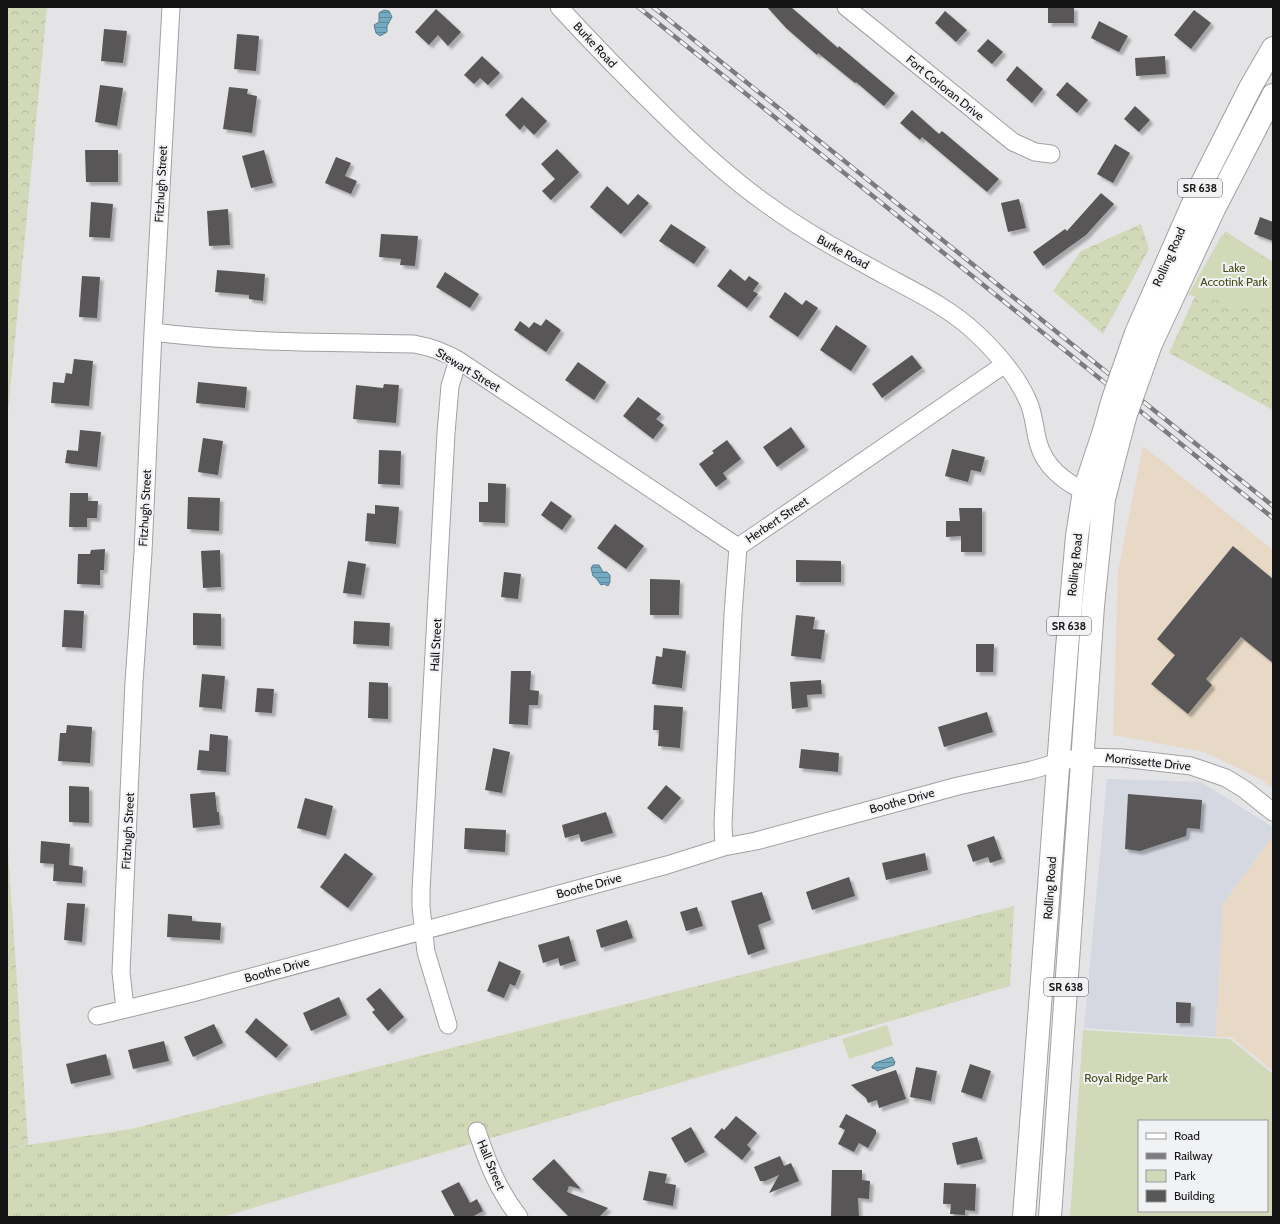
<svg xmlns="http://www.w3.org/2000/svg" width="1280" height="1224" viewBox="0 0 1280 1224" font-family="Cabin,sans-serif">
<style>
.built{fill:#d6d8e1}
.industrial{fill:#e7d9c5}
.grass{fill:url(#grass-tufts)}
.forest{fill:url(#forest-crowns)}
.green{fill:#d2d9b9;fill-rule:evenodd}
.water{fill:url(#water-rules);stroke:#577e8e}
.building{fill:#585657;filter:url(#shadow)}
.lines{fill:none;stroke-linecap:round;stroke-linejoin:round}
.minor-casing{stroke:#a0a1a3;stroke-width:19}
.major-casing{stroke:#a0a1a3;stroke-width:24}
.minor{stroke:#fff;stroke-width:17}
.major{stroke:#fff;stroke-width:22}
.rail-casing{stroke:#7c7c7e;stroke-width:4.5}
.rail{stroke:#f1f2f4;stroke-width:3;stroke-dasharray:9;stroke-linecap:butt}
.major-bridge-casing{stroke:#a0a1a3;stroke-width:24;stroke-linecap:butt}
.major-bridge{stroke:#fff;stroke-width:22}
.labels{text-anchor:middle;stroke-width:4;stroke-linejoin:round;paint-order:stroke}
.shield{fill:#f1f2f4;stroke:#565758;stroke-width:1}
.shield-label{font-size:11px;font-weight:bold;fill:#141415}
.street-label{font-size:12px;fill:#141415;stroke:#f1f2f4}
.park-label{font-size:12px;fill:#444d16;stroke:#f1f2f4}
</style>
<defs>
<pattern id="grass-tufts" width="24" height="20" patternUnits="userSpaceOnUse"><rect width="24" height="20" fill="#d2d9b9"/><path d="M3 7l-1-3M5 7V3M7 7l1-3M15 17l-1-3M17 17v-4M19 17l1-3" fill="none" stroke="#b3b99e"/></pattern>
<pattern id="forest-crowns" width="20" height="18" patternUnits="userSpaceOnUse"><rect width="20" height="18" fill="#d2d9b9"/><path d="M2 6a3 3 0 1 1 6 0M12 15a3 3 0 1 1 6 0" fill="none" stroke="#b3b99e"/></pattern>
<pattern id="water-rules" width="6" height="5" patternUnits="userSpaceOnUse"><rect width="6" height="5" fill="#74abc2"/><path d="M0 2.5h6" fill="none" stroke="#5e8a9c"/></pattern>
<filter id="shadow"><feDropShadow dx="3.5" dy="3.5" stdDeviation="1" flood-color="#0004"/></filter>
</defs>
<rect width="100%" height="100%" fill="#e4e4e7"/>
<path class="built" d="M1107,779L1201,782L1273,827V836L1223,904L1216,1037L1084,1028Z"/>
<path class="industrial" d="M1143,446L1273,550V789L1262,780L1205,752L1113,735L1118,572Z
M1273,836V1071L1231,1037H1216L1223,904Z"/>
<path class="grass" d="M1014,906L1010,986L222,1217H7V1150L28,1145L131,1129Z"/>
<path class="forest" d="M7,7H47L7,423Z
M1141,224L1149,249L1103,334L1053,291L1081,251Z
M1225,231L1273,262V410L1169,353Z
M7,834L28,1145L7,1150Z"/>
<path class="green" d="M1222,235L1273,265V311L1188,295Z
M887,1025L893,1045L849,1059L842,1039Z
M1083,1030L1230,1039L1273,1074V1217H1070ZM1139,1121H1267V1211H1139Z"/>
<path class="water" d="M384,10L389,11L392,17L387,26V32L380,36L376,33L374,25L379,22V13Z
M593,565H599L603,572H607L610,575V582L608,586L604,584L601,585L596,578L593,576L591,568Z
M892,1057L895,1062L894,1065L877,1071L875,1069L872,1068V1066L874,1065L875,1063Z"/>
<path class="building" d="M767,7H791L838,48L839,46L895,93L884,106L856,82L855,83L818,53L817,55L786,28Z
M1048,7H1074V23H1048Z
M436,9L461,32L448,46L438,35L429,45L415,32Z
M1194,10L1211,23L1191,49L1174,35Z
M945,11L967,30L956,42L935,23Z
M1099,21L1128,36L1119,52L1091,38Z
M104,29L127,31L123,63L101,61Z
M237,34L259,36L256,71L234,69Z
M988,39L1003,52L992,64L977,51Z
M482,56L500,73L488,85L480,78L474,84L464,75Z
M1165,56L1166,74L1136,76L1135,58Z
M1017,66L1043,89L1032,103L1006,80Z
M1067,82L1088,100L1077,113L1056,95Z
M100,85L123,88L117,126L95,122Z
M229,87L248,89L247,94L257,96L252,133L223,129Z
M522,97L547,121L534,135L524,125L520,130L505,115Z
M1135,106L1150,120L1139,132L1124,119Z
M912,110L939,134L942,131L999,179L987,192L922,137L920,140L900,123Z
M1115,144L1130,153L1113,183L1097,174Z
M557,149L579,172L551,200L542,191L555,179L541,164Z
M85,150H118V182H86Z
M264,150L273,183L251,188L242,156Z
M336,157L351,163L345,176L357,181L351,194L325,183Z
M607,186L628,205L638,194L649,203L621,234L590,207Z
M1101,193L1114,204L1086,235L1043,266L1033,252L1065,229L1067,231Z
M1019,199L1026,228L1008,232L1001,203Z
M91,202L113,204L110,238L89,237Z
M228,209L230,245L209,246L207,211Z
M1260,217L1273,222V241L1254,234Z
M671,224L706,247L694,264L659,241Z
M381,234L418,236L415,266L400,265L401,259L379,257Z
M730,269L745,281L749,276L759,283L753,291L758,294L747,308L717,286Z
M217,270L265,274L263,301L249,299V295L215,292Z
M445,272L479,294L470,308L436,287Z
M82,276L100,277L97,318L79,317Z
M785,292L802,305L806,300L818,308L798,337L769,317Z
M546,319L561,330L546,352L514,330L520,321L529,328L534,322L541,326Z
M836,325L867,346L851,371L820,350Z
M912,355L922,368L882,398L872,384Z
M74,359L93,361L89,406L51,403L53,382L64,383L66,373L72,374Z
M578,362L606,382L594,400L565,380Z
M198,382L247,387L245,408L196,403Z
M384,384L399,385L396,423L353,419L356,385L383,388Z
M638,397L661,414L656,419L664,425L653,439L623,416Z
M791,427L805,447L777,467L763,447Z
M80,430L101,432L97,467L65,463L67,450L78,451Z
M203,438L223,441L218,475L198,472Z
M727,440L741,459L723,473L727,479L716,487L699,464L714,453L712,451Z
M952,449L985,457L981,472L971,470L968,482L945,476Z
M379,450L401,451L400,485L378,484Z
M488,483L506,484L505,523L479,522V502H488Z
M70,493H88V501H98L97,518H87V527H69Z
M188,497L220,498L219,531L187,529Z
M551,501L572,516L562,530L541,515Z
M375,505L399,507L396,544L365,541L367,513L375,514Z
M959,508H982V552H961V536L946,537V521H960Z
M615,524L644,546L626,569L597,548Z
M1233,546L1273,579V663L1241,637L1206,679L1212,685L1188,714L1151,684L1175,655L1157,639Z
M105,549L104,570H100V585L77,584L78,554H90L91,550Z
M220,550L221,587L203,588L201,551Z
M796,560L841,561V582H796Z
M348,561L366,564L361,595L343,593Z
M504,572L521,574L518,599L501,597Z
M650,579L680,580L679,615H650Z
M64,610L84,611L82,648L62,647Z
M193,613L221,614V646L193,645Z
M796,615L815,617L813,629L825,630L821,659L791,656Z
M354,621L390,623L389,646L353,644Z
M976,644H994L993,672H976Z
M663,648L686,651L682,688L652,684L656,656L662,657Z
M511,671H531L530,690L539,691L538,705H529L528,725L509,724Z
M202,674L225,676L222,709L199,707Z
M821,680L822,694L807,695L808,707L792,709L790,682Z
M369,682L388,683V719L368,718Z
M257,688L274,689L272,713L255,712Z
M654,705L683,707L680,748L658,746L659,730H653Z
M987,712L993,732L944,747L938,727Z
M67,725L92,727L90,763L58,761L60,733H66Z
M210,734L228,736L226,772L197,770L199,750L209,751Z
M493,748L510,752L502,793L485,790Z
M801,749L839,753L838,772L799,768Z
M666,785L681,798L662,820L647,808Z
M69,786L89,787V823L69,822Z
M215,792L217,812H219L220,825L193,828L190,794Z
M1128,794L1202,800L1200,829L1187,828L1186,836L1140,851L1125,849Z
M305,798L333,806L326,836L297,828Z
M606,812L613,833L581,842L579,834L565,838L562,825Z
M465,828L506,830L505,852L464,849Z
M994,836L1002,859L990,863L988,857L973,862L967,845Z
M41,841L70,844L69,865L83,867L82,883L53,881L54,864L40,863Z
M345,853L373,874L348,908L320,887Z
M925,853L928,870L886,880L882,863Z
M849,877L855,896L812,910L806,892Z
M762,892L771,920L758,925L765,949L748,955L731,901Z
M67,903L85,904L82,942L64,940Z
M697,907L703,926L686,931L680,912Z
M168,914L192,916V921L221,923L220,940L167,937Z
M627,920L633,938L601,948L596,930Z
M569,936L576,961L560,966L558,958L543,963L538,945Z
M499,961L521,971L515,986L510,984L504,998L487,991Z
M380,988L404,1017L388,1031L372,1012L375,1010L366,999Z
M339,997L347,1015L311,1031L303,1013Z
M1176,1002L1191,1003L1190,1023H1176Z
M256,1018L288,1045L276,1058L245,1032Z
M214,1024L223,1043L193,1057L184,1037Z
M164,1041L169,1061L133,1069L128,1050Z
M106,1054L111,1075L71,1084L66,1064Z
M970,1064L991,1071L982,1099L961,1092Z
M916,1067L937,1071L931,1101L910,1097Z
M896,1070L906,1099L879,1108L877,1100L868,1103L866,1098L851,1085Z
M846,1114L876,1130V1134L868,1148L859,1143L854,1152L838,1144L845,1130L839,1127Z
M736,1116L757,1133L747,1145L751,1149L742,1160L714,1137L722,1128L724,1130Z
M691,1127L705,1152L685,1163L671,1138Z
M977,1137L983,1159L957,1165L952,1143Z
M780,1156L784,1166L791,1163L799,1181L769,1193L779,1175L765,1181H760L754,1167Z
M554,1159L581,1189L569,1186L567,1192L608,1208L599,1217H569L532,1179Z
M832,1170H862V1180L870,1181L869,1199L858,1198L859,1217H831Z
M649,1171L667,1174L665,1183L676,1185L673,1206L643,1200Z
M459,1182L470,1203L477,1199L483,1211L472,1217H455L441,1191Z
M944,1183L976,1184L975,1211L965,1210V1215L950,1214L951,1204H943Z"/>
<g class="lines">
<g class="minor-casing">
<path id="minor" d="M559,7C594,45 629,81 666,117C698,148 731,179 768,205C805,232 846,254 886,276C918,293 951,309 977,334C997,353 1016,374 1027,399C1034,412 1034,427 1038,442C1045,470 1070,486 1095,496
M846,7L1013,142L1035,152L1051,154
M153,332C239,343 327,342 414,344C431,347 443,351 458,360L738,547
M738,547L1005,364
M724,847L723,824L733,614L738,547
M125,1009L121,972L134,682L143,552L153,332L171,7
M97,1016L192,993L667,865L724,847L756,841L958,786L1032,770L1059,762L1082,757L1122,758L1191,766L1226,778L1244,789L1273,812
M448,1025L426,952L421,907V891L446,433L450,386L458,360
M477,1131C488,1164 498,1190 519,1217"/>
</g>
<g class="major-casing">
<path id="major" d="M1136,333L1202,183L1250,88L1273,48
M1151,344L1214,209L1273,95
M1024,1217L1067,648L1077,536L1084,491L1103,434
M1050,1217L1093,606L1104,499L1118,444"/>
</g>
<use href="#minor" class="minor"/>
<use href="#major" class="major"/>
<g class="rail-casing">
<path id="rail" d="M638,7L1273,518
M653,7L1273,506"/>
</g>
<use href="#rail" class="rail"/>
<g class="major-bridge-casing">
<path id="major-bridge" d="M1103,434L1113,399L1136,333
M1118,444L1126,414L1151,344"/>
</g>
<use href="#major-bridge" class="major-bridge"/>
</g>
<g class="labels">
<g class="shield">
<rect x="1178" y="179" width="44" height="18" rx="3"/>
<rect x="1047" y="617" width="44" height="18" rx="3"/>
<rect x="1044" y="978" width="44" height="18" rx="3"/>
</g>
<g class="shield-label">
<text x="1200" y="192">SR 638</text>
<text x="1069" y="630">SR 638</text>
<text x="1066" y="991">SR 638</text>
</g>
<g class="street-label">
<text transform="translate(595 45) rotate(47)" y="4">Burke Road</text>
<text transform="translate(945 88) rotate(39)" y="4">Fort Corloran Drive</text>
<text transform="translate(161 184) rotate(-87)" y="4">Fitzhugh Street</text>
<text transform="translate(843 252) rotate(29)" y="4">Burke Road</text>
<text transform="translate(1169 257) rotate(-66)" y="4">Rolling Road</text>
<text transform="translate(468 370) rotate(31)" y="4">Stewart Street</text>
<text transform="translate(145 508) rotate(-87)" y="4">Fitzhugh Street</text>
<text transform="translate(777 520) rotate(-34)" y="4">Herbert Street</text>
<text transform="translate(1075 565) rotate(-84)" y="4">Rolling Road</text>
<text transform="translate(436 645) rotate(-87)" y="4">Hall Street</text>
<text transform="translate(1148 762) rotate(6)" y="4">Morrissette Drive</text>
<text transform="translate(902 801) rotate(-15)" y="4">Boothe Drive</text>
<text transform="translate(128 831) rotate(-87)" y="4">Fitzhugh Street</text>
<text transform="translate(589 886) rotate(-15)" y="4">Boothe Drive</text>
<text transform="translate(1050 888) rotate(-86)" y="4">Rolling Road</text>
<text transform="translate(277 970) rotate(-15)" y="4">Boothe Drive</text>
<text transform="translate(491 1165) rotate(67)" y="4">Hall Street</text>
</g>
<g class="park-label">
<text x="1234" y="272">Lake<tspan x="1234" dy="14">Accotink Park</tspan></text>
<text x="1126" y="1082">Royal Ridge Park</text>
</g>
</g>
<rect width="1280" height="1224" fill="none" stroke="#141415" stroke-width="16"/>
<rect x="1138" y="1120" width="130" height="92" fill="#f1f2f4" stroke="#99999b"/>
<rect x="1146" y="1133" width="20" height="6" fill="#ffffff" stroke="#99999b"/>
<text x="1174" y="1140" font-size="12" fill="#141415">Road</text>
<rect x="1146" y="1153" width="20" height="6" fill="#7c7c7e" stroke="#99999b"/>
<text x="1174" y="1160" font-size="12" fill="#141415">Railway</text>
<rect x="1146" y="1170" width="20" height="12" fill="#d2d9b9" stroke="#99999b"/>
<text x="1174" y="1180" font-size="12" fill="#141415">Park</text>
<rect x="1146" y="1190" width="20" height="12" fill="#585657" stroke="#99999b"/>
<text x="1174" y="1200" font-size="12" fill="#141415">Building</text>
</svg>
